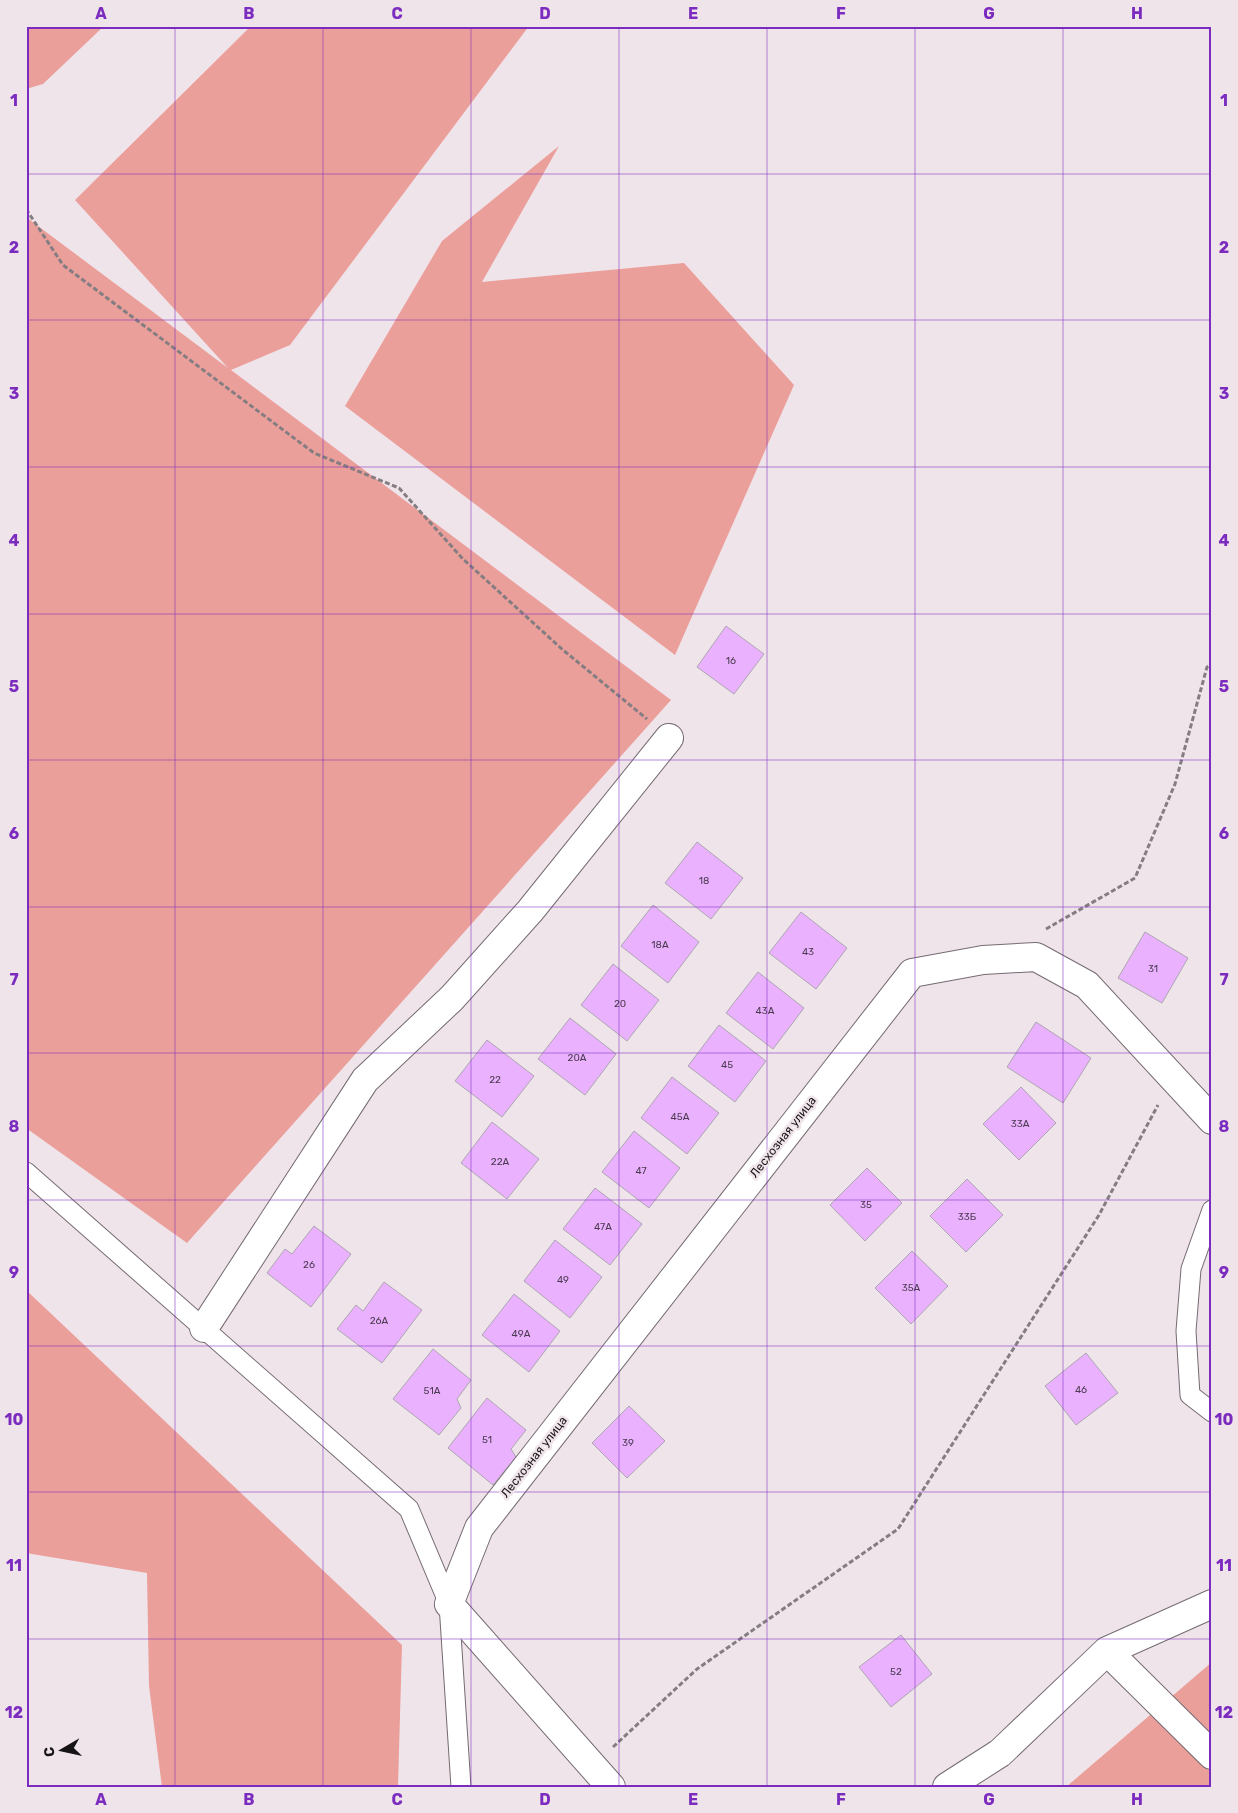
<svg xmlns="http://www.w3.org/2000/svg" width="1238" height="1813" viewBox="0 0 1238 1813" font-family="Rubik,sans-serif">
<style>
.green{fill:#eb9f9a}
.building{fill:#eab1ff;stroke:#aca6af}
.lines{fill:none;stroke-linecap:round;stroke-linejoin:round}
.lane-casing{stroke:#756b72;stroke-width:21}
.street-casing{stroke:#756b72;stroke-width:30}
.path{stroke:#847d81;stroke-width:3;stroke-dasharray:5 2.5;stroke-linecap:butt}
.lane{stroke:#fff;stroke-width:19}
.street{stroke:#fff;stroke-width:28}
.grid{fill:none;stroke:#7b2cbf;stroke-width:1;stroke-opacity:0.55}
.labels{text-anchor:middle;stroke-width:5;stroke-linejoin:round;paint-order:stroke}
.number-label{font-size:10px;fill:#4c3b50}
.street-label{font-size:12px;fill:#171416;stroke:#f0e4eb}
.neatline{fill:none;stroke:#7b2cbf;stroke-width:2}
.grid-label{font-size:16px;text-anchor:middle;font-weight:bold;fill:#7b2cbf}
</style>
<rect width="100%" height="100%" fill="#f0e4eb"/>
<path class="green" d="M26,26H104L43,84L26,89Z
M251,26H529L290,345L231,370L671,700L187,1243L26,1128V217L228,368L75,200Z
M559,146L482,282L684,263L794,385L675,655L345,406L442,241Z
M26,1290L402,1645L398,1787H162L149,1686L147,1573L26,1553Z
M1212,1662V1787H1066Z"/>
<path class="building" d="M726,626L764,654L734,694L697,667Z
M697,842L743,878L711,919L665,883Z
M653,905L699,942L668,983L621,946Z
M801,912L847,948L816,989L769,953Z
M1145,932L1188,958L1162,1003L1118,978Z
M613,964L659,1000L627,1041L581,1005Z
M758,972L804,1008L773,1049L726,1013Z
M570,1018L616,1054L585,1095L538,1059Z
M1036,1022L1091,1058L1063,1103L1007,1067Z
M719,1025L766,1061L735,1102L688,1066Z
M487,1040L534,1076L502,1117L455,1081Z
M672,1077L719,1113L687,1154L641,1118Z
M1021,1087L1056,1123L1019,1160L983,1124Z
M492,1122L539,1159L507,1199L461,1163Z
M634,1131L680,1168L649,1208L602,1172Z
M867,1168L902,1203L865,1241L830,1205Z
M967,1179L1003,1215L966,1252L930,1216Z
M595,1188L642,1224L610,1265L563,1229Z
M314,1226L351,1254L311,1307L267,1273L285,1249L292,1254Z
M555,1240L602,1277L570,1318L524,1281Z
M912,1251L948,1286L911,1324L875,1288Z
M384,1282L422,1310L382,1363L337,1329L356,1305L363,1311Z
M514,1294L560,1331L529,1372L482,1335Z
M433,1349L471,1380L457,1399L461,1408L439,1435L393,1399Z
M1086,1353L1118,1393L1076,1425L1045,1386Z
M487,1398L526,1430L511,1449L516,1457L493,1485L448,1448Z
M629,1406L665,1441L627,1478L592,1443Z
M901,1635L932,1674L891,1707L859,1667Z"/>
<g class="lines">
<g class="lane-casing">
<path id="lane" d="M26,1172L409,1509L449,1604L461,1787
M1212,1210L1191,1269L1186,1331L1190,1395L1212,1412"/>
</g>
<g class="street-casing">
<path id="street" d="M204,1328L365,1080L452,998L530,911L669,738
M1107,1651L1212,1755
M611,1787L449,1604L479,1528L912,973L983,960L1036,957L1087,985L1212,1120
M947,1787L1000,1753L1107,1651L1212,1604"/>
</g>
<path class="path" d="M26,209L63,265L314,453L399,488L463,559L563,650L647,719
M1046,929L1135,878L1175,784L1207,667L1212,664
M613,1747L697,1669L898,1529L1099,1215L1158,1105"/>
<use href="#lane" class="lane"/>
<use href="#street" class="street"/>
</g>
<path class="grid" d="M175,26V1787M323,26V1787M471,26V1787M619,26V1787M767,26V1787M915,26V1787M1063,26V1787M26,174H1212M26,320H1212M26,467H1212M26,614H1212M26,760H1212M26,907H1212M26,1053H1212M26,1200H1212M26,1346H1212M26,1492H1212M26,1639H1212"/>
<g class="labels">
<g class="number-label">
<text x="731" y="664">16</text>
<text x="704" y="884">18</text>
<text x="660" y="948">18А</text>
<text x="808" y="955">43</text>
<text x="1153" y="972">31</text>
<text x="620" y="1007">20</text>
<text x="765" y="1014">43А</text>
<text x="577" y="1061">20А</text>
<text x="727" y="1068">45</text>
<text x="495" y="1083">22</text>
<text x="680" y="1120">45А</text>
<text x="1020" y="1127">33А</text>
<text x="500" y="1165">22А</text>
<text x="641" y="1174">47</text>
<text x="866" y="1208">35</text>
<text x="967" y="1220">33Б</text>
<text x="603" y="1230">47А</text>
<text x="309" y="1268">26</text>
<text x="563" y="1283">49</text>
<text x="911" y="1291">35А</text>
<text x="379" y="1324">26А</text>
<text x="521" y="1337">49А</text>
<text x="1081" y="1393">46</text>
<text x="432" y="1394">51А</text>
<text x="487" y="1443">51</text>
<text x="628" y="1446">39</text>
<text x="896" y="1675">52</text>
</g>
<g class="street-label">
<text transform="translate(783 1137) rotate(-52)" y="4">Лесхозная улица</text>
<text transform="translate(534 1457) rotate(-52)" y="4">Лесхозная улица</text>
</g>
</g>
<rect width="1238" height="1813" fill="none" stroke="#f0e4eb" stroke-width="55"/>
<g transform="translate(62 1750) rotate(261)" stroke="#f0e4eb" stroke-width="4" paint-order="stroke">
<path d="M0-4L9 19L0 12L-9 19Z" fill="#171416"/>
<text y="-8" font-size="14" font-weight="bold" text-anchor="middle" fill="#171416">С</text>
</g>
<rect x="28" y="28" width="1182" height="1758" class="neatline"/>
<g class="grid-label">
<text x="101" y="19">A</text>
<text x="249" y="19">B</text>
<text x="397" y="19">C</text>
<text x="545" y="19">D</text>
<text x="693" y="19">E</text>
<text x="841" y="19">F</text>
<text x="989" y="19">G</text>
<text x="1137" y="19">H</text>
<text x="14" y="106">1</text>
<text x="1224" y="106">1</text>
<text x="14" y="253">2</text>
<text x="1224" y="253">2</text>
<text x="14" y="399">3</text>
<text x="1224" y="399">3</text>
<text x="14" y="546">4</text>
<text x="1224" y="546">4</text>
<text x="14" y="692">5</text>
<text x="1224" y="692">5</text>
<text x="14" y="839">6</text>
<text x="1224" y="839">6</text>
<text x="14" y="985">7</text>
<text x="1224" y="985">7</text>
<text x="14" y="1132">8</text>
<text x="1224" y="1132">8</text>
<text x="14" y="1278">9</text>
<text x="1224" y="1278">9</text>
<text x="14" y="1425">10</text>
<text x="1224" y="1425">10</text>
<text x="14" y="1571">11</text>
<text x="1224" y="1571">11</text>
<text x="14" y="1718">12</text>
<text x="1224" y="1718">12</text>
<text x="101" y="1805">A</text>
<text x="249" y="1805">B</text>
<text x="397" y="1805">C</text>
<text x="545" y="1805">D</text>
<text x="693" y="1805">E</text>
<text x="841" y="1805">F</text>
<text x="989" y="1805">G</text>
<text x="1137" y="1805">H</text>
</g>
</svg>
